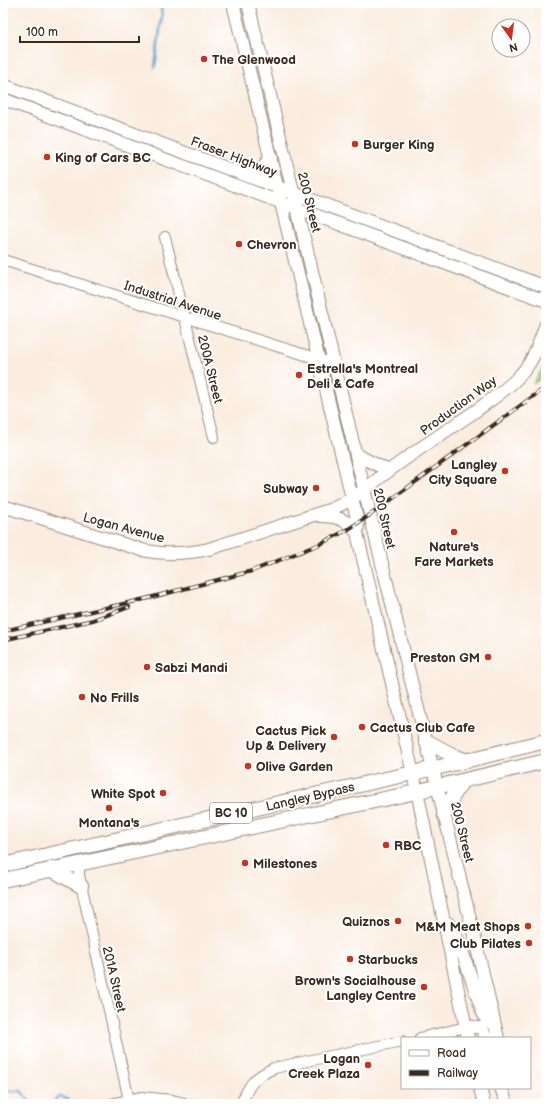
<svg xmlns="http://www.w3.org/2000/svg" width="549" height="1107" viewBox="0 0 549 1107" font-family="'Balsamiq Sans',sans-serif">
<style>
.green{fill:#8fd088;stroke:#657d53}
.lines{fill:none;stroke-linecap:round;stroke-linejoin:round}
.stream{stroke:#56a2ce;stroke-width:2.5}
.minor-casing{stroke:#9a8b7e;stroke-width:12}
.major-casing{stroke:#9a8b7e;stroke-width:14}
.highway-casing{stroke:#9a8b7e;stroke-width:16}
.minor{stroke:#fff;stroke-width:10}
.major{stroke:#fff;stroke-width:12}
.highway{stroke:#fff;stroke-width:14}
.rail-casing{stroke:#3b2a1e;stroke-width:4}
.rail{stroke:#fff;stroke-width:2.5;stroke-dasharray:8;stroke-linecap:butt}
.poi-dot{fill:#c8321e;stroke:#fff;stroke-width:1.5}
.labels{text-anchor:middle;stroke-width:4;stroke-linejoin:round;paint-order:stroke}
.shield{fill:#fff;stroke:#766a62;stroke-width:1}
.shield-label{font-size:12px;font-weight:bold;fill:#3b2a1e}
.poi-label{font-size:13px;font-weight:bold;fill:#3b2a1e;stroke:#fff;text-anchor:start}
.street-label{font-size:13px;fill:#3b2a1e;stroke:#fff}
</style>
<rect width="100%" height="100%" fill="#fff"/>
<filter id="ink" filterUnits="userSpaceOnUse"><feTurbulence type="fractalNoise" baseFrequency=".025" numOctaves="2"/><feDisplacementMap in="SourceGraphic" scale="8" xChannelSelector="R" yChannelSelector="G"/><feConvolveMatrix kernelMatrix="1 2 1 2 8 2 1 2 1" color-interpolation-filters="sRGB"/></filter>
<filter id="wash" filterUnits="userSpaceOnUse"><feTurbulence type="fractalNoise" baseFrequency=".012" numOctaves="4" result="noise"/><feDisplacementMap in="SourceGraphic" scale="16" xChannelSelector="R" yChannelSelector="G"/><feGaussianBlur stdDeviation="0.9" result="paint"/><feColorMatrix in="noise" values="0 0 0 0 0 0 0 0 0 0 0 0 0 0 0 0 0 1.4 0 .05"/><feComposite in="paint" operator="in"/></filter>
<g filter="url(#wash)">
<rect width="100%" height="100%" fill="#faecde"/>
<path class="green" d="M546,362V375L533,384Z"/>
<g class="lines">
<path class="stream" d="M155,67L162,15L160,3
M3,1091H21L29,1101L35,1104
M51,1104C58,1098 59,1093 69,1101"/>
</g>
</g>
<g filter="url(#ink)">
<g class="lines">
<g class="minor-casing">
<path id="minor" d="M165,237L214,437
M3,260L334,364
M79,863V875L129,1100
M420,1038L466,1027
M111,1104L141,1097L172,1100L188,1104
M241,1104C250,1083 253,1078 274,1068L402,1041"/>
</g>
<g class="major-casing">
<path id="major" d="M233,3L358,523L357,533L417,791L468,1038
M248,3L375,535L474,935L498,1038
M3,85L546,287
M3,99L546,301
M250,177L261,169L271,157
M357,455L389,471
M3,506L142,550C165,555 186,554 209,549L329,510C353,501 370,485 390,470C418,449 448,430 477,410C492,399 508,389 520,375C534,361 539,343 546,324
M320,516C335,516 348,519 357,533
M448,923L459,942L483,1013L486,1019L495,1025
M466,1027C477,1026 482,1026 486,1038
M434,1036L446,1038
M480,1088L484,1104
M501,1088L507,1104"/>
</g>
<g class="highway-casing">
<path id="highway" d="M426,741L454,756L467,761
M444,814L452,798L462,781
M3,865L444,766L546,741
M51,869L81,886
M3,880L398,796L546,761"/>
</g>
<use href="#minor" class="minor"/>
<use href="#major" class="major"/>
<use href="#highway" class="highway"/>
<g class="rail-casing">
<path id="rail" d="M3,631L145,599L252,571L320,544L347,530L370,515L546,387
M3,640L93,620L129,607"/>
</g>
<use href="#rail" class="rail"/>
</g>
</g>
<g class="poi-dot">
<circle cx="204" cy="59" r="4"/>
<circle cx="355" cy="144" r="4"/>
<circle cx="47" cy="157" r="4"/>
<circle cx="239" cy="244" r="4"/>
<circle cx="299" cy="375" r="4"/>
<circle cx="505" cy="471" r="4"/>
<circle cx="316" cy="488" r="4"/>
<circle cx="454" cy="532" r="4"/>
<circle cx="488" cy="657" r="4"/>
<circle cx="147" cy="667" r="4"/>
<circle cx="82" cy="697" r="4"/>
<circle cx="362" cy="727" r="4"/>
<circle cx="334" cy="737" r="4"/>
<circle cx="248" cy="766" r="4"/>
<circle cx="163" cy="793" r="4"/>
<circle cx="109" cy="808" r="4"/>
<circle cx="386" cy="845" r="4"/>
<circle cx="245" cy="863" r="4"/>
<circle cx="398" cy="921" r="4"/>
<circle cx="528" cy="926" r="4"/>
<circle cx="529" cy="943" r="4"/>
<circle cx="350" cy="959" r="4"/>
<circle cx="424" cy="987" r="4"/>
<circle cx="368" cy="1065" r="4"/>
</g>
<g class="labels">
<rect class="shield" x="210" y="803" width="42" height="20" rx="3"/>
<g class="shield-label">
<text x="231" y="817">BC 10</text>
</g>
<g class="poi-label">
<text x="212" y="64">The Glenwood</text>
<text x="363" y="149">Burger King</text>
<text x="55" y="162">King of Cars BC</text>
<text x="247" y="249">Chevron</text>
<text x="307" y="373">Estrella's Montreal<tspan x="307" dy="15">Deli &amp; Cafe</tspan></text>
<text x="497" y="469" text-anchor="end">Langley<tspan x="497" dy="15">City Square</tspan></text>
<text x="308" y="493" text-anchor="end">Subway</text>
<text x="454" y="551" text-anchor="middle">Nature's<tspan x="454" dy="15">Fare Markets</tspan></text>
<text x="480" y="662" text-anchor="end">Preston GM</text>
<text x="155" y="672">Sabzi Mandi</text>
<text x="90" y="702">No Frills</text>
<text x="370" y="732">Cactus Club Cafe</text>
<text x="326" y="735" text-anchor="end">Cactus Pick<tspan x="326" dy="15">Up &amp; Delivery</tspan></text>
<text x="256" y="771">Olive Garden</text>
<text x="155" y="798" text-anchor="end">White Spot</text>
<text x="109" y="827" text-anchor="middle">Montana's</text>
<text x="394" y="850">RBC</text>
<text x="253" y="868">Milestones</text>
<text x="390" y="926" text-anchor="end">Quiznos</text>
<text x="520" y="931" text-anchor="end">M&amp;M Meat Shops</text>
<text x="521" y="948" text-anchor="end">Club Pilates</text>
<text x="358" y="964">Starbucks</text>
<text x="416" y="985" text-anchor="end">Brown's Socialhouse<tspan x="416" dy="15">Langley Centre</tspan></text>
<text x="360" y="1063" text-anchor="end">Logan<tspan x="360" dy="15">Creek Plaza</tspan></text>
</g>
<g class="street-label">
<text transform="translate(234 156) rotate(21)" y="5">Fraser Highway</text>
<text transform="translate(310 202) rotate(76)" y="5">200 Street</text>
<text transform="translate(173 300) rotate(18)" y="5">Industrial Avenue</text>
<text transform="translate(211 369) rotate(76)" y="5">200A Street</text>
<text transform="translate(458 405) rotate(-36)" y="5">Production Way</text>
<text transform="translate(385 518) rotate(77)" y="5">200 Street</text>
<text transform="translate(124 527) rotate(15)" y="5">Logan Avenue</text>
<text transform="translate(310 796) rotate(-13)" y="5">Langley Bypass</text>
<text transform="translate(463 832) rotate(76)" y="5">200 Street</text>
<text transform="translate(115 979) rotate(77)" y="5">201A Street</text>
</g>
</g>
<rect width="549" height="1107" fill="none" stroke="#fff" stroke-width="16"/>
<rect x="401" y="1037" width="130" height="52" fill="#ffffff" stroke="#b1aaa5"/>
<rect x="409" y="1050" width="20" height="6" fill="#ffffff" stroke="#b1aaa5"/>
<text x="437" y="1057" font-size="12" fill="#3b2a1e">Road</text>
<rect x="409" y="1070" width="20" height="6" fill="#3b2a1e" stroke="#b1aaa5"/>
<text x="437" y="1077" font-size="12" fill="#3b2a1e">Railway</text>
<g transform="translate(511 38) rotate(166)"><circle r="19" fill="#ffffff" stroke="#b1aaa5"/>
<path d="M0-3L7 15L0 10L-7 15Z" fill="#c8321e"/>
<text y="-6" font-size="11" font-weight="bold" text-anchor="middle" fill="#3b2a1e">N</text>
</g>
<path d="M20 36v6h119v-6" fill="none" stroke="#3b2a1e" stroke-width="2"/>
<text x="26" y="36" font-size="12" fill="#3b2a1e" stroke="#ffffff" stroke-width="3" paint-order="stroke">100 m</text>
</svg>
